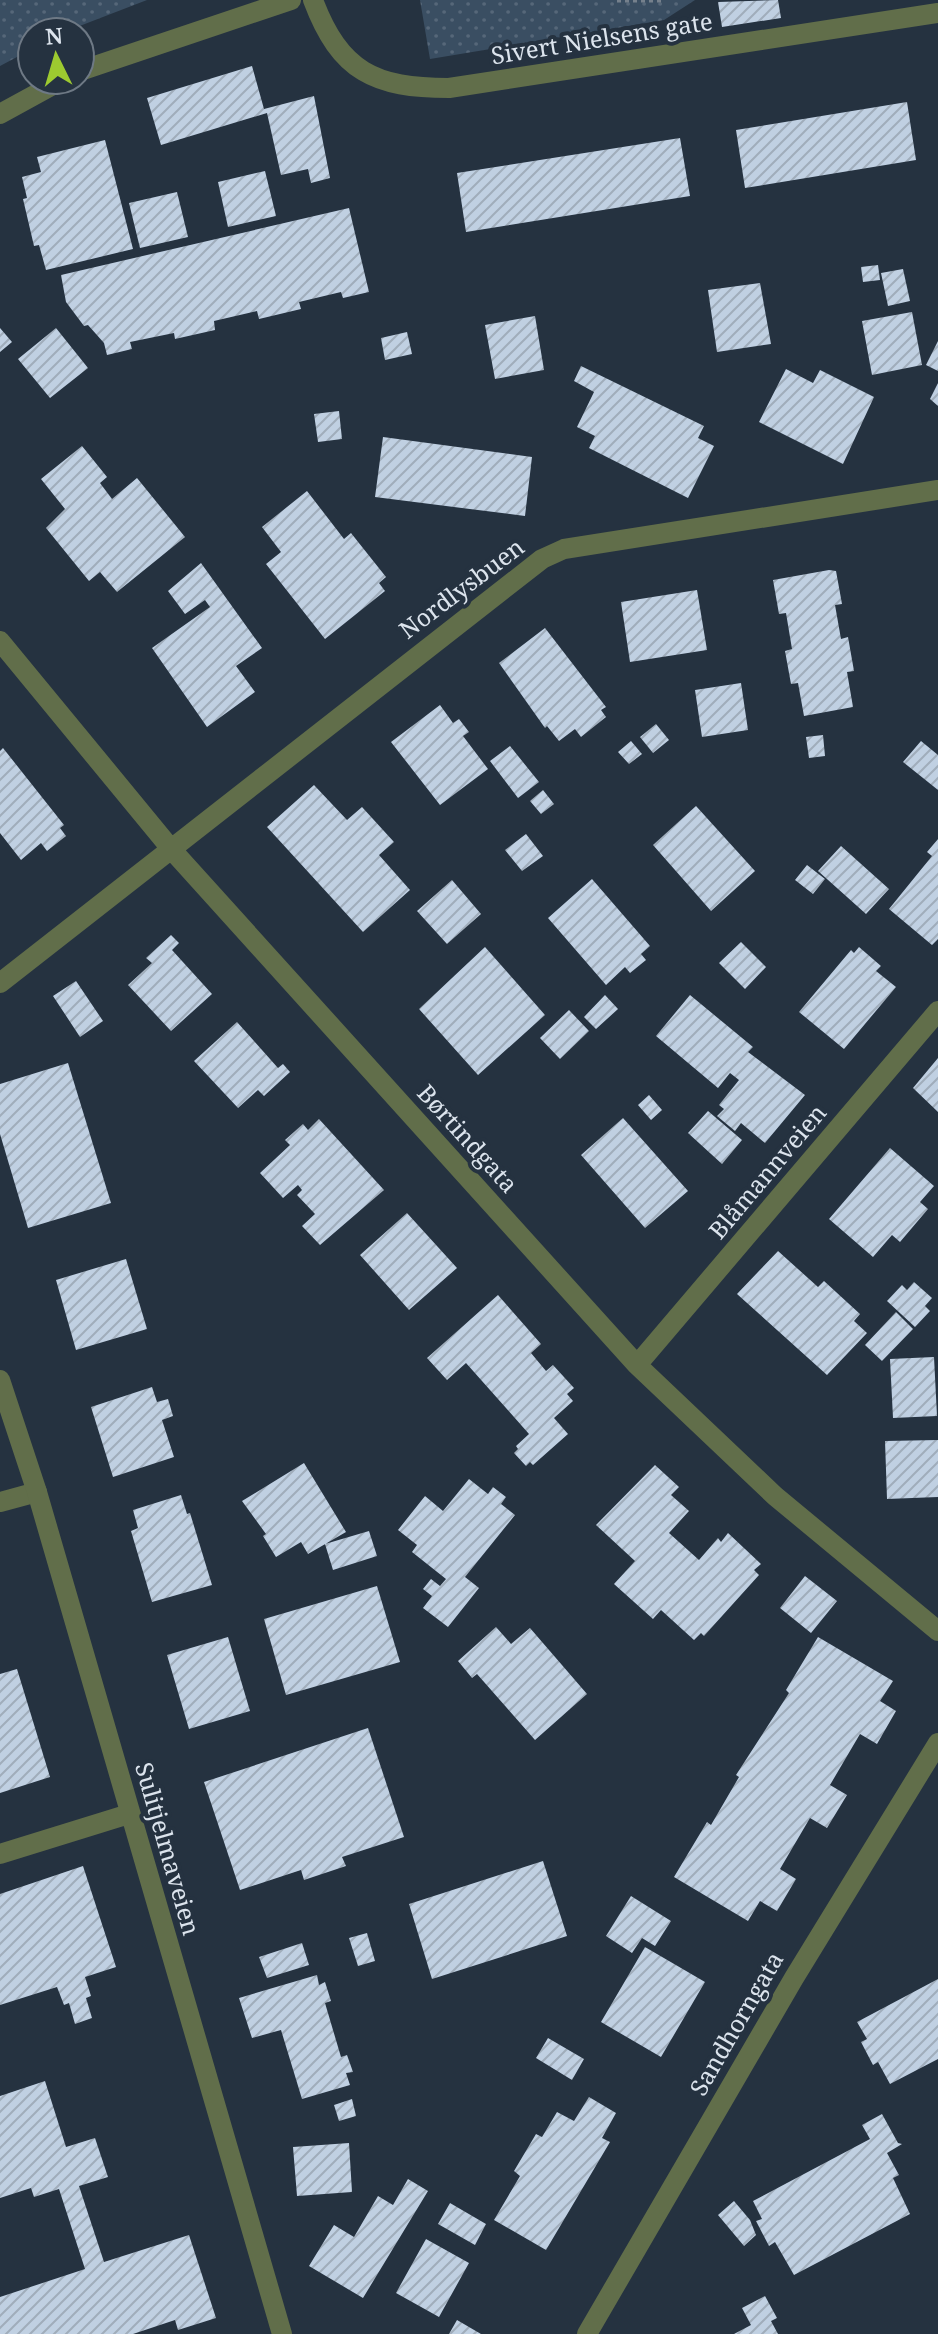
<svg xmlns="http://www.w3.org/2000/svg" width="938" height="2334" viewBox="0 0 938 2334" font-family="'Noto Serif',serif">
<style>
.green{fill:url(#green-dots)}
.building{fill:url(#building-hatch)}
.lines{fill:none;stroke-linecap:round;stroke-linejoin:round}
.path{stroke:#75808c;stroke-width:5;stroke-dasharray:4 4;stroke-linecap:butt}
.lane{stroke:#616e4a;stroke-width:20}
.street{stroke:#616e4a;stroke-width:20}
.labels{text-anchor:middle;stroke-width:8;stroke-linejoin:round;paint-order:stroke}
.street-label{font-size:24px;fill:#dce4ed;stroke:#253240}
</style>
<defs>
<pattern id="green-dots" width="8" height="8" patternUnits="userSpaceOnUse" patternTransform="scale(2)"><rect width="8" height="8" fill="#3a4e62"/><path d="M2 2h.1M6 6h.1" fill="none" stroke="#566779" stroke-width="1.8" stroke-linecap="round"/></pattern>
<pattern id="building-hatch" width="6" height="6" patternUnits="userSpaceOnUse" patternTransform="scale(2)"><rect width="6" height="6" fill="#c0d0e2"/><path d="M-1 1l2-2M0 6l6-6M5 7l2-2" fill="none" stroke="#a0adbb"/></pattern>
</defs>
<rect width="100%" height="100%" fill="#253240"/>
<path class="green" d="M0,0H147L64,32H32V49L0,66Z
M420,0H695L664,20L430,59Z"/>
<path class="building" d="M778,0L781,18L722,27L718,2Z
M252,66L264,109L314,96L330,178L311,183L308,169L281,175L267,113L161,145L147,98Z
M907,102L916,160L745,188L736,130Z
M680,138L690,196L466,232L457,173Z
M105,140L133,249L46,270L39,245L34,246L23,199L27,198L22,177L41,172L37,157Z
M265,171L276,216L228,227L218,182Z
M177,192L188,237L140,248L129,203Z
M349,208L369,292L343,298L341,292L299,302L301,309L259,319L257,311L214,321L215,330L175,339L174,333L130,342L132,349L107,355L104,343L88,325L84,326L66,302L61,275Z
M878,265L880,280L863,282L861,267Z
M903,269L910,301L888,306L881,273Z
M760,283L771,344L717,352L708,290Z
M912,312L922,365L872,375L862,321Z
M535,316L544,370L495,379L485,325Z
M0,328L12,342L0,352Z
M56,328L88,368L50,398L18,359Z
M407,332L412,354L385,360L381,338Z
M938,341V371L926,365Z
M581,366L704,426L698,438L714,446L688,498L589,448L595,436L577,427L594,392L574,381Z
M786,369L813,383L820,370L874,397L843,464L759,422Z
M938,383V406L930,399Z
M339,411L342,439L318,442L314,414Z
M383,437L532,457L525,516L375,497Z
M82,446L107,477L100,483L112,499L137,478L185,537L117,592L100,572L89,581L46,528L65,509L41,479Z
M307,491L344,539L351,533L386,577L379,583L385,591L325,639L266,564L281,552L262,527Z
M201,563L262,648L236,666L255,692L207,727L152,648L210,607L205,600L185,614L168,591Z
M829,570L836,571L842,604L835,605L841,639L848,637L854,671L847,672L853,707L804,716L798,683L791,684L785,651L792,649L786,613L779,614L773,580Z
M697,590L707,650L630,662L621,602Z
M545,628L606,707L601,710L606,717L581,737L575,729L559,741L547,726L545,728L499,663Z
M741,683L748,730L702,737L695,690Z
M440,705L453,723L459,719L469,732L463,736L488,769L440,805L391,742Z
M656,724L669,740L653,753L640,737Z
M823,735L825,756L809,758L806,737Z
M631,741L642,754L629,764L618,752Z
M921,741L938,755V790L903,762Z
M510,746L539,782L518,798L490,761Z
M3,748L64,825L60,828L66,836L47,851L41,843L21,860L0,833V751Z
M314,785L347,820L362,807L394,842L379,855L410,890L363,932L267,827Z
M543,790L554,804L541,814L530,801Z
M696,806L755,871L711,911L653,845Z
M526,834L543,856L522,871L505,850Z
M938,839V939L932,945L889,909L932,856L927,852Z
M841,846L889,889L866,914L818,871Z
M807,865L825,879L813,894L795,880Z
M592,879L650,946L641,954L646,960L630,973L625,967L606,985L548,918Z
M452,880L481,914L447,944L417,911Z
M171,935L179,943L172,950L212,994L171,1031L128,985L152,963L146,958Z
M741,942L766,967L745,989L719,963Z
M485,947L545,1015L478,1075L419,1009Z
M859,947L881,966L876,971L896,987L844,1049L799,1012L851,950L854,953Z
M76,981L103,1021L80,1037L53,996Z
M605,995L618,1009L596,1029L584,1017Z
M690,995L753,1047L748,1052L805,1095L765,1143L741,1123L735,1131L717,1116L724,1109L719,1105L739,1080L730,1073L718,1088L656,1036Z
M569,1010L589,1031L560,1059L540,1038Z
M237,1022L278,1068L283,1064L290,1072L264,1096L258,1090L238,1108L194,1061Z
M938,1058V1112L913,1088Z
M68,1063L111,1203L28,1228L0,1134V1084Z
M649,1095L662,1110L651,1120L638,1105Z
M708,1111L742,1140L722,1164L688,1133Z
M623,1118L688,1191L645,1228L581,1155Z
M319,1119L384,1190L320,1245L302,1226L315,1214L297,1195L302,1190L298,1185L283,1198L260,1173L290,1145L285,1140L303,1124L308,1130Z
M890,1148L934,1186L920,1202L928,1209L900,1242L892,1235L873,1257L829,1219Z
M407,1213L457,1268L409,1310L360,1255Z
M778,1251L818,1287L824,1281L860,1314L854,1321L867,1333L827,1375L737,1294Z
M126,1259L147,1329L76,1350L56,1280Z
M914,1282L932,1298L925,1306L930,1311L915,1327L887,1301L902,1285L907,1290Z
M498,1295L541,1344L531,1353L546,1371L553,1365L574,1388L567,1394L573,1401L554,1418L568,1434L533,1465L530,1462L526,1466L514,1453L518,1449L516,1446L529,1434L466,1363L447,1380L427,1358Z
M896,1312L913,1329L882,1361L865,1345Z
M934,1357L937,1416L893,1418L890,1359Z
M152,1387L157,1402L168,1399L173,1416L162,1420L174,1457L113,1477L91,1407Z
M938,1440V1497L887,1499L885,1441Z
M304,1463L346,1532L308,1554L301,1542L276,1557L263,1536L266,1534L242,1501Z
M655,1465L679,1487L671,1495L689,1511L669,1533L699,1560L718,1538L721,1542L728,1533L761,1564L754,1570L759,1575L704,1636L701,1633L694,1640L661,1610L653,1619L614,1584L635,1561L596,1525Z
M469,1479L488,1494L493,1487L506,1497L501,1504L515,1515L465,1577L479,1588L448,1627L423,1608L432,1596L423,1589L431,1579L440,1586L446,1579L412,1552L417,1545L398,1530L425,1496L443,1511Z
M181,1495L187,1514L190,1513L212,1585L152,1602L131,1531L138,1528L133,1510Z
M369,1531L377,1556L333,1570L325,1544Z
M805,1576L837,1601L811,1633L780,1608Z
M377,1586L400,1662L286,1695L264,1619Z
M496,1627L511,1644L530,1628L587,1694L535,1740L477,1674L472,1678L458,1661Z
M228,1637L250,1711L189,1729L167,1655Z
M818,1637L893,1681L880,1701L896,1711L877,1744L860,1734L830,1785L847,1795L827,1828L810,1818L780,1869L796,1879L777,1911L760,1901L748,1921L674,1877L707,1822L711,1825L739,1777L736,1775L789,1693L786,1690Z
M17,1669L50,1777L0,1793V1674Z
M368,1728L404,1837L342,1857L346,1866L304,1880L301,1870L240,1890L204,1782Z
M543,1861L567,1936L432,1979L409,1904Z
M83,1866L116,1967L85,1977L91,1996L86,1998L92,2018L75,2024L69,2003L64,2005L57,1987L0,2005V1894Z
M631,1896L671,1921L655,1946L642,1938L632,1953L606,1936Z
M367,1933L375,1961L358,1966L349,1938Z
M302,1943L309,1965L267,1978L259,1957Z
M645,1947L705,1982L661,2057L601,2022Z
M317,1975L319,1985L325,1982L331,2001L325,2003L341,2057L347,2055L353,2072L346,2073L350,2085L302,2099L281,2030L252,2038L239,1998Z
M938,1979V2059L890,2084L878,2062L873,2065L861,2042L867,2039L857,2022Z
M548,2038L584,2059L572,2080L536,2058Z
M45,2081L66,2147L95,2138L108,2177L79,2186L104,2262L189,2235L216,2318L178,2330L175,2320L133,2334H0V2297L85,2269L59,2189L34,2197L31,2188L0,2198V2096Z
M589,2097L616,2113L602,2138L610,2142L546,2250L494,2220L520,2176L514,2171L536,2134L542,2137L557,2112L574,2121Z
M352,2099L356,2116L339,2121L334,2105Z
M882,2114L898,2143L902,2144L887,2153L899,2175L893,2178L910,2214L794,2275L775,2242L769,2246L756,2221L762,2219L753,2201L870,2139L862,2125Z
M349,2143L352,2192L297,2196L293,2147Z
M408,2179L428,2191L363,2298L309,2266L334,2225L354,2237L378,2196L393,2205Z
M734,2201L750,2220L756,2235L744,2246L718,2215Z
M450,2203L486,2224L475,2245L438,2224Z
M426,2239L469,2263L439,2317L396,2293Z
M765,2296L777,2318L771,2321L778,2334H734L751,2325L742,2308Z
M457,2320L481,2334H449Z"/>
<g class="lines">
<path class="path" d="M617,0H664"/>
<path class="lane" d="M0,1502L37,1492"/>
<path class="street" d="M313,0C340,72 375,88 449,88L938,13
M80,71L291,0
M0,114L62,80
M0,641L172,850L637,1365L775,1496L938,1631
M0,983L542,559L564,549L938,490
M637,1365L938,1011
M0,1380L37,1492L282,2334
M0,1854L129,1814
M587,2334L794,1978L938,1743"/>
</g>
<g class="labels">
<g class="street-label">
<text transform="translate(602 39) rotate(-9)" y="8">Sivert Nielsens gate</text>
<text transform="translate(462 589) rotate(-37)" y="8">Nordlysbuen</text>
<text transform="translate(467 1139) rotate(48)" y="8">Børtindgata</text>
<text transform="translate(768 1172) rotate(-50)" y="8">Blåmannveien</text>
<text transform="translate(167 1849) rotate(74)" y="8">Sulitjelmaveien</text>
<text transform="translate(737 2024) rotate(-60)" y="8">Sandhorngata</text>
</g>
</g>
<g transform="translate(56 56) rotate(355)"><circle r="38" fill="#253240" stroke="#6e7985" stroke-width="2"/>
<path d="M0-6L14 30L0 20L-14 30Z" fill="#9dca30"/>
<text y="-12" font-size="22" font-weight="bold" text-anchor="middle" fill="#dce4ed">N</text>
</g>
</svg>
